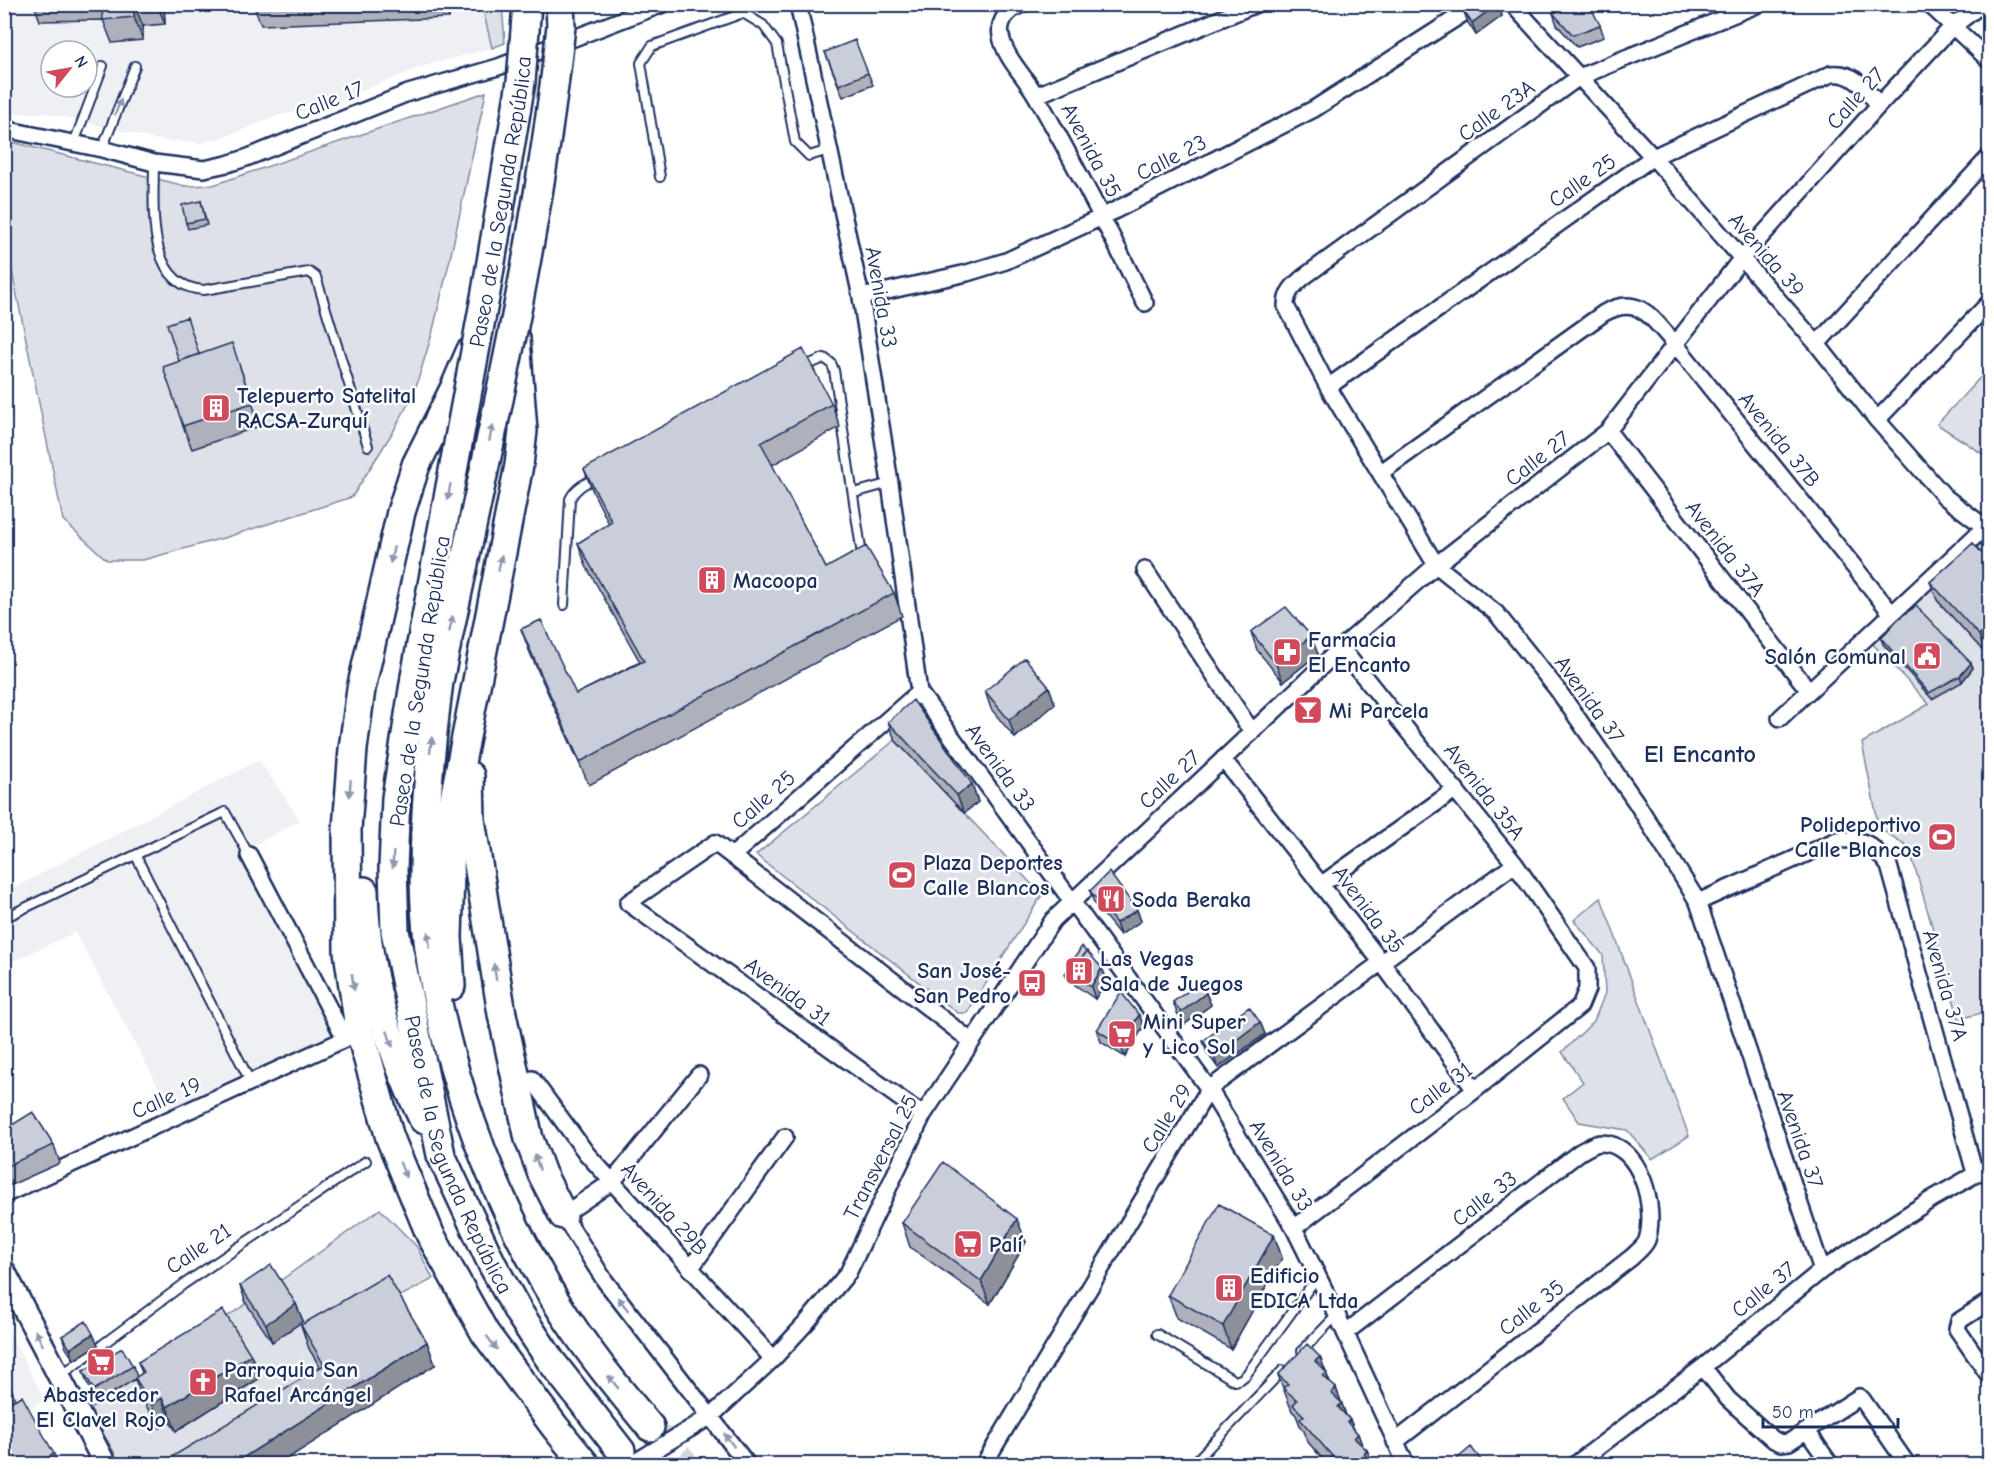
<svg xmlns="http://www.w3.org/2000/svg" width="1994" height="1469" viewBox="0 0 1994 1469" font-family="'Comic Neue',sans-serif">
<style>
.built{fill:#eff0f4;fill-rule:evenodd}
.green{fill:#dee1e7;stroke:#7c88a2;stroke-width:1.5;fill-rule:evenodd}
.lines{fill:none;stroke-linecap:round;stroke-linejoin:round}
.highway-tunnel{stroke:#d1d5df;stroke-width:27;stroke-dasharray:27 14;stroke-linecap:butt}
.lane-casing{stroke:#1b2f5e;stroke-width:12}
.street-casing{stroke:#1b2f5e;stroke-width:20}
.secondary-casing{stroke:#1b2f5e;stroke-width:26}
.highway-casing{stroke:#1b2f5e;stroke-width:32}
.lane{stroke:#fff;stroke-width:8}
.street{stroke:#fff;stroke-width:15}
.secondary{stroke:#fff;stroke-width:21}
.highway{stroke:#fff;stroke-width:27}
.highway-bridge-casing{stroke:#1b2f5e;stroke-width:32;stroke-linecap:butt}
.highway-bridge{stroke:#fff;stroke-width:27}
.wall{fill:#aeb1bb;stroke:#1b2f5e;stroke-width:1.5}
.shaded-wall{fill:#8d9099;stroke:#1b2f5e;stroke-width:1.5}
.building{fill:#caceda;stroke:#1b2f5e;stroke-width:1.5}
.oneway{fill:#8d97ae}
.labels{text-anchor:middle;stroke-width:5;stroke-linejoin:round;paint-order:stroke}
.street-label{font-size:22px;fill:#1b2f5e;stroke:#fff}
.poi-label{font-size:22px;font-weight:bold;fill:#1b2f5e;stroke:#fff;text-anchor:start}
.neighbourhood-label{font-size:24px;font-weight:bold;fill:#1b2f5e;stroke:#fff}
</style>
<rect width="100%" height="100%" fill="#fff"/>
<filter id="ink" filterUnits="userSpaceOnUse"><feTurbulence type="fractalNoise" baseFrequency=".0167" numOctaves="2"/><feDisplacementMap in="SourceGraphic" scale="12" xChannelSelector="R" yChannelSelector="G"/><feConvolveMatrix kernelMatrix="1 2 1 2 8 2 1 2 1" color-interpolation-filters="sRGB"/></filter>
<g filter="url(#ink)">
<path class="built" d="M5,5H482L492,48L421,67L322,107L280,115L227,136L200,143L158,140L47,113H5ZM51,51H87V87H51Z
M259,760L300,820L239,854L334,1037L172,1112L75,932L5,965L4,893Z
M4,1322L45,1400L5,1424H4Z"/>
<path class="green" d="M482,5H502L505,43L492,48Z
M486,92L450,259L432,334L414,393L394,430L352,497L227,537L143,560H107L63,520L5,237L4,143H16L185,186L213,185Z
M1988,369L1990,370L1989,458L1937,424Z
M1980,544L1989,549V572L1937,600L1985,653L1989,649V1011L1959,1019L1909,847L1879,828L1862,743L1929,704L1871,642Z
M895,740L1042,895L967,1013H958L756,855Z
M1601,898L1689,1136L1652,1159L1627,1130L1579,1122L1563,1098L1583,1082L1562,1052L1594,1021L1605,993L1603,955L1574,920Z
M380,1209L417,1247L433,1279L395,1299L333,1388L207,1464H121L89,1410L277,1283ZM260,1378L161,1428L144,1401Z"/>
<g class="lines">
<path class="highway-tunnel" d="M650,1427L686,1464"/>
<g class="lane-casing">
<path id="lane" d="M74,143L103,66
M102,149L135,66
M154,163C154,204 145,287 204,290L309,272L316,277L368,446
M660,177L641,63L652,46L743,13L763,25L777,44L795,142L809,156L829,150
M803,367L824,358L831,363L834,370L862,555
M854,493L890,483
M564,605L570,499C576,487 586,483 597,477
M136,856L251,1083
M4,918L225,812L249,855
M1157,1334L1235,1381L1241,1379L1246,1375L1318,1276
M1302,1351L1337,1315
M60,1376L184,1284L366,1161
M1193,1464L1283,1370"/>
</g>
<g class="street-casing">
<path id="street" d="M798,4L861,297L890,483L919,692L1209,1089L1294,1228L1337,1315L1406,1464
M1022,4C1008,10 998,20 1001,36C1005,59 1027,78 1038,99C1076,166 1111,234 1145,303
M1512,4L1653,157L1817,344L1877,420L1945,497L1990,531
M1759,4L1579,77L1305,276C1294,285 1286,292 1286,306L1328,387L1436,565L1496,613L1557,689L1636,802L1698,902L1822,1270
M1929,4L1990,61
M1037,95L1256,4
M4,129L102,149L154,163L204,169L227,164L246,158L408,93L498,67L663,4
M861,297L967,273L1006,261L1102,217L1314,109L1478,4
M1817,344L1990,156
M1328,387L1653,157L1831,74C1854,71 1865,89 1879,105
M1877,420L1990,302
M1608,431L1809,691
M1380,473L1604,313C1640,293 1653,320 1676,345L1892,614
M1145,570L1252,732
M919,692L732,856L715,843L628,903L923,1115
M1780,718L1984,528
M1223,759L1382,963L1475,1090
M732,856L971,1041
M1322,884L1456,789
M1698,902L1837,840C1865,838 1872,844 1889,866L1975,1173
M699,1075L613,1181L563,1215L605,1281L747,1464
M532,1079L587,1154L773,1359
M4,1195L345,1039L249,855
M1294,1228L1475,1090L1580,1006L1587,989V968L1515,864L1341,648
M690,1269L785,1137
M1990,1301L1959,1321L1957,1329L1990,1377
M1345,1333L1580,1152C1586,1149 1594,1143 1601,1143C1641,1143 1657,1208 1647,1240C1645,1246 1637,1252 1632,1257L1395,1442
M1703,1367L1728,1399L1774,1440L1781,1443L1789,1442L1859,1397L1862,1399L1907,1464
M1807,1431L1830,1464
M632,1464L711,1416L773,1359L807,1322L848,1273L923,1115L1053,920L1341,648L1436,565L1608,431L1741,259L1879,105L1952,27L1982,4
M984,1464L1209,1089L1515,864
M1576,1464L1703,1367L1822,1270L1932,1199L1990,1166"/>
</g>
<g class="secondary-casing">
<path id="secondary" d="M4,1271L105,1464"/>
</g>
<g class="highway-casing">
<g id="highway">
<path d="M560,4L561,26"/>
<path d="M470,352L454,389L416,465L401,512L361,689L353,749L347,829L348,951L359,1028L390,1138L430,1234L485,1333L555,1427L585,1464"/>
<path id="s1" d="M415,677L396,798L393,868L395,931L441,1155L492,1264L519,1313L551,1361L621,1451"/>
<path d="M439,681C431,746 424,811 424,876C425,1017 482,1180 555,1300C583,1346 616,1386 650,1427"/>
<path d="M470,776L471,820L502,1014L529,1139L542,1174L563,1215"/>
<path d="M364,891C366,971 388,1048 423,1119"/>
<path d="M451,986L448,937L452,809L519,465L523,431L516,339"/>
</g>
</g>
<use href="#lane" class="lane"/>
<use href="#street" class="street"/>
<use href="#secondary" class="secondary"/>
<use href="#highway" class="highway"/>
<g class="highway-bridge-casing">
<g id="highway-bridge">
<path id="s2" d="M415,677L486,292L521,82L527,4"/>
<path d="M439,681C484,464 538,247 561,26"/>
</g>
</g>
<use href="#highway-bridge" class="highway-bridge"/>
</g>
<path class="wall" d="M34,4H164L165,24L143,26V40L112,43L103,20L40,21Z
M253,4H448L449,18L261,25Z
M1498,4L1502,16L1476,35L1468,23L1464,12Z
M1553,13L1600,25L1604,37L1577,47L1557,25Z
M825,52L868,73L873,85L843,97Z
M201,201L207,225L188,229L186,223Z
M200,354L240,367L260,426L192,449L183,426Z
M832,404L840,427L772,465L826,568L894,593L902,616L589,785L530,653L521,629L576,694L640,662L586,566L578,543L609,524L593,492L584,469Z
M1973,543L1985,653L1937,600L1930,582Z
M1251,632L1318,654L1283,682L1257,650Z
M1881,638L1971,663L1973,668L1962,682L1932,699L1883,644Z
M1049,687L1055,704L1015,738L991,709L985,691Z
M888,722L972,784L978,802L964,813L895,740Z
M1090,891L1137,910L1141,921L1120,935L1094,903Z
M1086,952L1102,968L1107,980L1095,999L1068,980L1065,974Z
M1206,993L1211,1005L1185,1024L1177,1013L1173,1002Z
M1139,1015L1144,1026L1125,1057L1101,1042L1097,1030Z
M1260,1022L1265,1034L1218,1068L1207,1053L1203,1041Z
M4,1130L54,1145L60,1163L4,1188Z
M902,1223L1026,1242L990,1304L910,1247Z
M1274,1235L1282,1258L1231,1349L1177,1318L1168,1295Z
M240,1286L296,1304L303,1321L272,1342L246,1303Z
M301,1325L427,1342L435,1365L320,1367L309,1349Z
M62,1336L98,1345L74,1360L66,1348Z
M251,1355L260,1378L176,1431L170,1422L160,1428L143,1401L135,1379L98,1402L87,1383L83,1371L133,1366L137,1377L142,1373L138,1362Z
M1320,1357L1330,1383L1336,1388L1346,1415L1350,1420L1354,1429L1358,1434L1362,1445L1367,1450L1373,1464L1326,1463L1308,1442L1304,1431L1301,1428L1296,1415L1292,1411L1278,1375Z
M4,1375L11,1387L15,1399L54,1454L58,1464H4Z"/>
<path class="shaded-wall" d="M134,4L143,26V40L134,17Z
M157,4H164L165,24Z
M444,4H448L449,18Z
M1498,4L1502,16L1476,35L1472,23Z
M1989,625V649L1985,653L1979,635Z
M1311,636L1318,654L1283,682L1276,664Z
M1971,663L1973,668L1962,682L1960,676Z
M1049,687L1055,704L1015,738L1009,720Z
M972,784L978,802L964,813L957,795Z
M1137,910L1141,921L1120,935L1116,923Z
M1102,968L1107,980L1095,999L1091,987Z
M1206,993L1211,1005L1185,1024L1181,1012Z
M1139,1015L1144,1026L1125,1057L1120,1045Z
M1260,1022L1265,1034L1218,1068L1214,1057Z
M1017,1219L1026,1242L990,1304L981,1281Z
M1274,1235L1282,1258L1231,1349L1223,1326Z
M296,1304L303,1321L272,1342L266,1324Z
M93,1334L98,1345L74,1360L70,1349Z
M427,1342L435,1365L279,1464H233Z
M251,1355L260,1378L176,1431L167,1407Z
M1320,1357L1333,1391L1336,1388L1348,1421L1350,1420L1356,1435L1358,1434L1365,1453L1367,1450L1373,1464H1368L1315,1361Z
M162,1398L170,1422L160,1428L152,1405Z"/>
<path class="building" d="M101,4H134V17L103,20Z
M1473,4H1497L1472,23L1464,12Z
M1572,4H1589L1600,25L1573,35L1553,13Z
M855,40L868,73L839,85L825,52Z
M201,201L205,219L186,223L182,205Z
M187,317L199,354L179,361L167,324Z
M232,343L252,403L183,426L163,367Z
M803,349L832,404L761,443L826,568L866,546L894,593L580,762L521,629L541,620L576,694L644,661L578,543L612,522L584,469Z
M1973,543L1989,561V625L1979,635L1930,582Z
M1916,606L1971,663L1960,676L1929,693L1881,638L1898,619Z
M1286,607L1311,636L1276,664L1251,632Z
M1025,658L1049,687L1009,720L985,691Z
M913,700L972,784L957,795L888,722Z
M1109,872L1137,910L1116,923L1090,891Z
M1082,946L1086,952L1072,973L1074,979L1065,974Z
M1087,951L1102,968L1091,987L1072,973Z
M1199,983L1206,993L1181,1012L1173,1002Z
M1121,992L1139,1015L1120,1045L1097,1030Z
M1249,1007L1260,1022L1214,1057L1203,1041Z
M33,1112L54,1145L4,1167V1130Z
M943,1162L1017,1219L981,1281L902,1223Z
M1219,1204L1274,1235L1223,1326L1168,1295Z
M271,1265L296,1304L266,1324L240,1286Z
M387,1275L427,1342L233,1464H160L324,1365L301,1325Z
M223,1310L251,1355L167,1407L162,1398L152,1405L135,1378L144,1372L138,1362Z
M86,1321L93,1334L70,1349L62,1336Z
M1307,1344L1320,1357L1315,1361L1327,1373L1323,1376L1336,1388L1331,1393L1342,1403L1338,1407L1350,1420L1347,1422L1358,1434L1354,1438L1367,1450L1364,1454L1373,1464H1325L1333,1457L1300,1419L1304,1416L1293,1405L1297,1400L1283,1388L1288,1384L1278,1375Z
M122,1348L133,1366L94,1390L83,1371Z
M4,1375L11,1387L4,1391Z
M22,1396L54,1454L36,1464H4V1405Z
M1471,1447L1484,1464H1453L1452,1463Z"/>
<defs><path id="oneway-solid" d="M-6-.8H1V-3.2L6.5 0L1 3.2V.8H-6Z" transform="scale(1.5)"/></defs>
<g class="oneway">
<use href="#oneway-solid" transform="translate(118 107) rotate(-69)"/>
<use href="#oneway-solid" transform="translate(491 433) rotate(-78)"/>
<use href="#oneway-solid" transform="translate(449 492) rotate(100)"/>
<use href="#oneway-solid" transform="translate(392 555) rotate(102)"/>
<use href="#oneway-solid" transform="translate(500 563) rotate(-79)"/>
<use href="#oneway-solid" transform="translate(451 624) rotate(-78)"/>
<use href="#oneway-solid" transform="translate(431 745) rotate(-83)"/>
<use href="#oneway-solid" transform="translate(350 788) rotate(95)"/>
<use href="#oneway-solid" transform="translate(393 860) rotate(92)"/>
<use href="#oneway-solid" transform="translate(429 940) rotate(-96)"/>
<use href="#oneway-solid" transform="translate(495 972) rotate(-99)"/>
<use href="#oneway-solid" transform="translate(353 982) rotate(82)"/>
<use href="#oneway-solid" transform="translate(390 1039) rotate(71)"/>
<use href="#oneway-solid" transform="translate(537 1162) rotate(-109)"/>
<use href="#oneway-solid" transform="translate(403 1170) rotate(67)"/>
<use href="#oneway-solid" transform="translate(623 1304) rotate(-128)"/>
<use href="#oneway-solid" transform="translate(39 1338) rotate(-117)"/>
<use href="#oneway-solid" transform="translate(492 1343) rotate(53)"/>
<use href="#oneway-solid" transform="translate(613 1382) rotate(-130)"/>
<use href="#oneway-solid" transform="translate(729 1440) rotate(-127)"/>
</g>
</g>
<defs>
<g id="building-square" transform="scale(1.5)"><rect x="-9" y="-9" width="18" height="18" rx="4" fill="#d1495b" stroke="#fff"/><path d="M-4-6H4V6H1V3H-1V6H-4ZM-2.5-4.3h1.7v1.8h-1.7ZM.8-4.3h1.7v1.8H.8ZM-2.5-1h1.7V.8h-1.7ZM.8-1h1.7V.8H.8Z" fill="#fff"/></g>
<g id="pharmacy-square" transform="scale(1.5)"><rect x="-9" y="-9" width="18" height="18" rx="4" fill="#d1495b" stroke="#fff"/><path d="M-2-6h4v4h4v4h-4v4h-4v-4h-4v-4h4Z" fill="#fff"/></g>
<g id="civic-square" transform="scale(1.5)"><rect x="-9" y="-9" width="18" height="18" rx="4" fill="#d1495b" stroke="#fff"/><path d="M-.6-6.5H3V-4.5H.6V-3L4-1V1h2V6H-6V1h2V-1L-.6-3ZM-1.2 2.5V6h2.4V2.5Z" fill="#fff"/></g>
<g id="bar-square" transform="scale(1.5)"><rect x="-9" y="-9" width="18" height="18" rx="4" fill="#d1495b" stroke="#fff"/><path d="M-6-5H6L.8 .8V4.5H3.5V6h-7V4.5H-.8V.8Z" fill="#fff"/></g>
<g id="stadium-square" transform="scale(1.5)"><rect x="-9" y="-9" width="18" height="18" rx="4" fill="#d1495b" stroke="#fff"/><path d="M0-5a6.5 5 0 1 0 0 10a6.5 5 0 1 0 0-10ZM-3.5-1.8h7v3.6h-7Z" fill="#fff"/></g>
<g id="restaurant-square" transform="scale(1.5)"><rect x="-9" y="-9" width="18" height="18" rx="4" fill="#d1495b" stroke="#fff"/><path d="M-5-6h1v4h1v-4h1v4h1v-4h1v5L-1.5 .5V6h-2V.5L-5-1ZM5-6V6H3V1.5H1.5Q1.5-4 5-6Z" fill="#fff"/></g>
<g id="bus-square" transform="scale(1.5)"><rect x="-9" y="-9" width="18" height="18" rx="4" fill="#d1495b" stroke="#fff"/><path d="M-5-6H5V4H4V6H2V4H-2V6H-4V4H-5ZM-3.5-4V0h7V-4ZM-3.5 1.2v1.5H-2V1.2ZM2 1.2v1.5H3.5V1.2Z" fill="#fff"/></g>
<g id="supermarket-square" transform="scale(1.5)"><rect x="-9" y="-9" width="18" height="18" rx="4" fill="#d1495b" stroke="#fff"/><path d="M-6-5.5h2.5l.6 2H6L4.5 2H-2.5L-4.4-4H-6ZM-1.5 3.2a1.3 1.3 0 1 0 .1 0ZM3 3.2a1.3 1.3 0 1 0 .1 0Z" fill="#fff"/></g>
<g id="church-square" transform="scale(1.5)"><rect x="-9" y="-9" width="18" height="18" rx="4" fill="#d1495b" stroke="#fff"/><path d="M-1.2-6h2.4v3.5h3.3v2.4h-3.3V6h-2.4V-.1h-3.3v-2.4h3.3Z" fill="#fff"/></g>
</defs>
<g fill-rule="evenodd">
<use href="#building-square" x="216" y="408"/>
<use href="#building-square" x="712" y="580"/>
<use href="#pharmacy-square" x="1287" y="652"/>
<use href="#civic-square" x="1927" y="656"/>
<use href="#bar-square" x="1308" y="710"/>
<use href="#stadium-square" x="1942" y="837"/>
<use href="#stadium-square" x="902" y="875"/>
<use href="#restaurant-square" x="1111" y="899"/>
<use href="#building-square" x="1079" y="971"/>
<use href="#bus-square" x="1032" y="983"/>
<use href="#supermarket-square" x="1122" y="1034"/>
<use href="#supermarket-square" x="968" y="1244"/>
<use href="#building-square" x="1229" y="1288"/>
<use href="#supermarket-square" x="101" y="1362"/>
<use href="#church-square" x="203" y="1382"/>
</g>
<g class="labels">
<g class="street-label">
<text transform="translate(1855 98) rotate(-48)" y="8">Calle 27</text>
<text transform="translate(329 100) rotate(-22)" y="8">Calle 17</text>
<text transform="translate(1496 110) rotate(-36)" y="8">Calle 23A</text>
<text transform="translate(1092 150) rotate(62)" y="8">Avenida 35</text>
<text transform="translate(1171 157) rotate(-27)" y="8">Calle 23</text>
<text transform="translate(1582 180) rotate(-35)" y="8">Calle 25</text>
<text dy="8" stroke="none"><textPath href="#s2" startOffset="483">Paseo de la Segunda República</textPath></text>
<text transform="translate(1767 254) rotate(49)" y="8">Avenida 39</text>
<text transform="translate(882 297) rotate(80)" y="8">Avenida 33</text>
<text transform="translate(1780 439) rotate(51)" y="8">Avenida 37B</text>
<text transform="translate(1537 458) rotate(-38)" y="8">Calle 27</text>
<text transform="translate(1726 548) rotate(52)" y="8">Avenida 37A</text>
<text transform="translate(419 681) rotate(-81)" y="8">Paseo de la Segunda República</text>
<text transform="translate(1590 699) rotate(54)" y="8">Avenida 37</text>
<text transform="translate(1001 767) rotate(54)" y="8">Avenida 33</text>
<text transform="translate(1169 779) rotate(-43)" y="8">Calle 27</text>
<text transform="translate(1485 791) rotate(52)" y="8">Avenida 35A</text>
<text transform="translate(763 799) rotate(-41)" y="8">Calle 25</text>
<text transform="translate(1369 909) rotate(53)" y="8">Avenida 35</text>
<text transform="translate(1946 985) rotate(74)" y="8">Avenida 37A</text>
<text transform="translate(788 991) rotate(36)" y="8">Avenida 31</text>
<text transform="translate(1440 1088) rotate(-37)" y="8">Calle 31</text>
<text transform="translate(166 1097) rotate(-24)" y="8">Calle 19</text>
<text transform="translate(1166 1118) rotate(-59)" y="8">Calle 29</text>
<text transform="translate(1801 1139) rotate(71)" y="8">Avenida 37</text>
<text dy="8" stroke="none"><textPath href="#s1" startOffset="489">Paseo de la Segunda República</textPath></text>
<text transform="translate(880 1157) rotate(-63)" y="8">Transversal 25</text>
<text transform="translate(1282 1165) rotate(59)" y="8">Avenida 33</text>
<text transform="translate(1484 1198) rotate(-38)" y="8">Calle 33</text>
<text transform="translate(665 1208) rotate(48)" y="8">Avenida 29B</text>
<text transform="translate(198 1248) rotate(-34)" y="8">Calle 21</text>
<text transform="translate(1763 1289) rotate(-39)" y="8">Calle 37</text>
<text transform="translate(1531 1307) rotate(-38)" y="8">Calle 35</text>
</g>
<g class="poi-label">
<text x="237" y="403">Telepuerto Satelital<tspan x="237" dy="25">RACSA-Zurquí</tspan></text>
<text x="733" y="588">Macoopa</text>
<text x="1308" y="647">Farmacia<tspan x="1308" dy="25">El Encanto</tspan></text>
<text x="1906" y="664" text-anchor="end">Salón Comunal</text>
<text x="1329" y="718">Mi Parcela</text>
<text x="1921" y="832" text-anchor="end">Polideportivo<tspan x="1921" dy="25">Calle Blancos</tspan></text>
<text x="923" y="870">Plaza Deportes<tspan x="923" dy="25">Calle Blancos</tspan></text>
<text x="1132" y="907">Soda Beraka</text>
<text x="1100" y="966">Las Vegas<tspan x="1100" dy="25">Sala de Juegos</tspan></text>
<text x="1011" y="978" text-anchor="end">San José-<tspan x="1011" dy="25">San Pedro</tspan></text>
<text x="1143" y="1029">Mini Super<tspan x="1143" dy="25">y Lico Sol</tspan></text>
<text x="989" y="1252">Palí</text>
<text x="1250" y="1283">Edificio<tspan x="1250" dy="25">EDICA Ltda</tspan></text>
<text x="224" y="1377">Parroquia San<tspan x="224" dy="25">Rafael Arcángel</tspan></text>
<text x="101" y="1402" text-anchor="middle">Abastecedor<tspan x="101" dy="25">El Clavel Rojo</tspan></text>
</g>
<g class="neighbourhood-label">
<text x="1700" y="762">El Encanto</text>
</g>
</g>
<rect width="1994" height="1469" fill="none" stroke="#fff" stroke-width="24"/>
<rect x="12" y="12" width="1970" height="1445" fill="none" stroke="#1b2f5e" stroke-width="2" filter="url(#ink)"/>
<g transform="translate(69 69) rotate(59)"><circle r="28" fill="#ffffff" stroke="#a4acbf" stroke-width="1.5"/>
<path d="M0-4.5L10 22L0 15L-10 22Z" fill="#d1495b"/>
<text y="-9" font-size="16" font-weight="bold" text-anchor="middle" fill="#1b2f5e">N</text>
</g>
<path d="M1763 1418v9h135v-9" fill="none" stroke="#1b2f5e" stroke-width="3"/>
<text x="1772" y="1418" font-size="18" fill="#1b2f5e" stroke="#ffffff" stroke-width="4.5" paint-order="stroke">50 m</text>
</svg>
